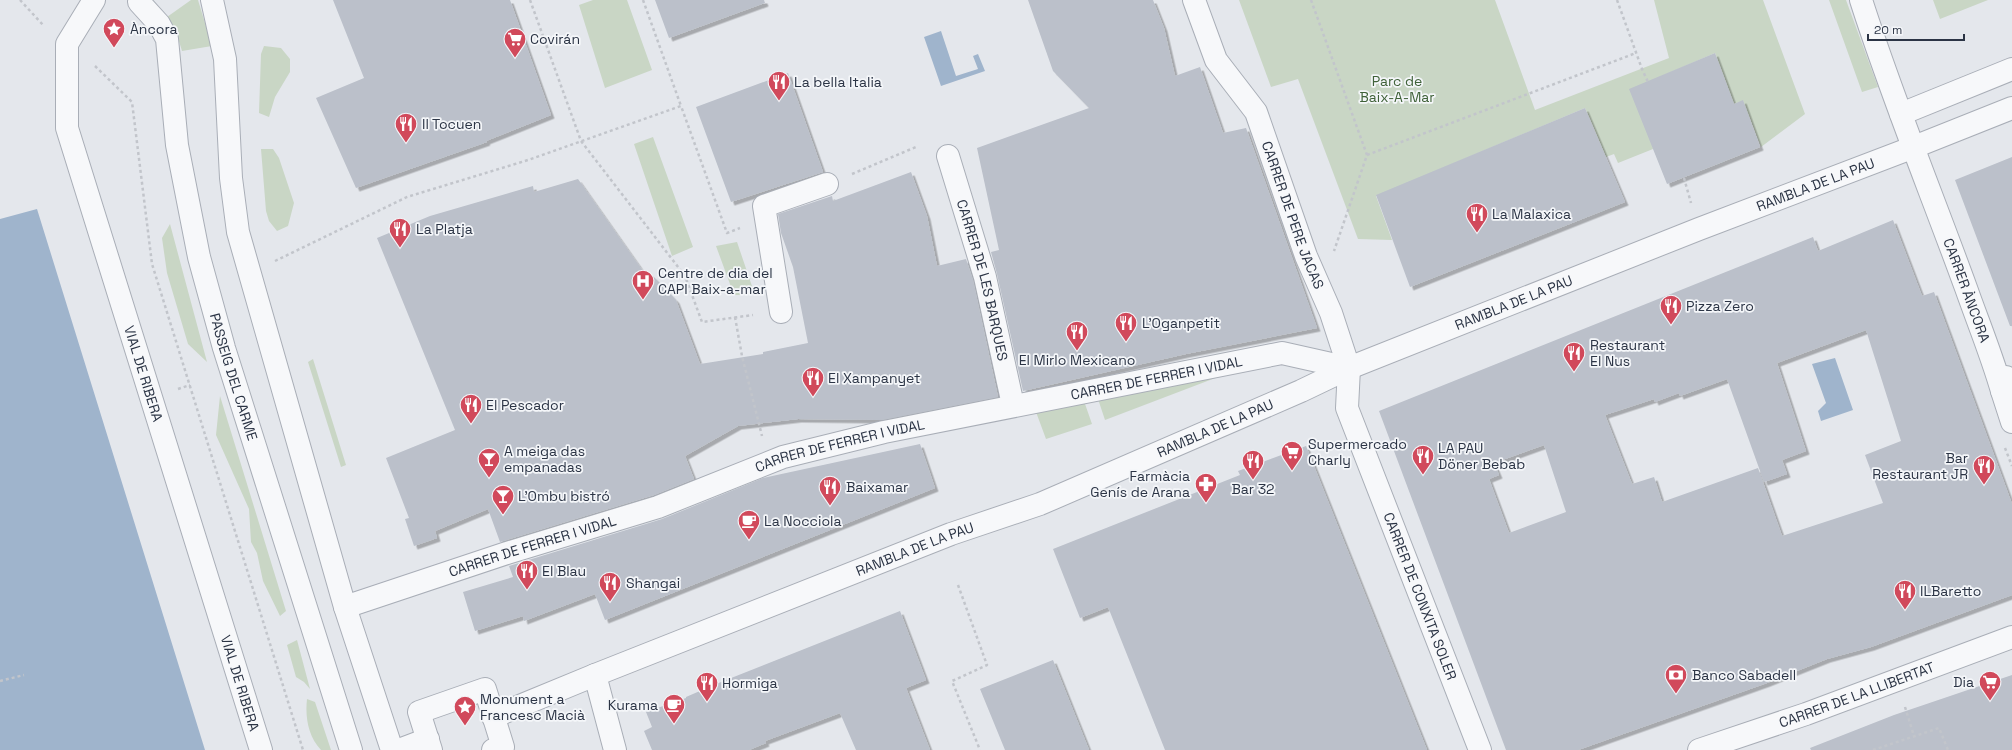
<svg xmlns="http://www.w3.org/2000/svg" width="2012" height="750" viewBox="0 0 2012 750" font-family="'Space Grotesk',sans-serif">
<style>
.green{fill:#c9d6c5}
.water{fill:#9fb4cc}
.building{fill:#bbc0ca;fill-rule:evenodd;filter:url(#shadow)}
.lines{fill:none;stroke-linecap:round;stroke-linejoin:round}
.minor-casing{stroke:#a9aeb7;stroke-width:24}
.path{stroke:#c2c5cb;stroke-width:2.5;stroke-dasharray:3 3;stroke-linecap:butt}
.minor{stroke:#f7f8fa;stroke-width:22}
.labels{text-anchor:middle;stroke-width:3.5;stroke-linejoin:round;paint-order:stroke}
.poi-label{font-size:14px;fill:#2b3445;stroke:#f4f6f9;text-anchor:start}
.park-label{font-size:14px;fill:#3f6138;stroke:#f4f6f9}
.street-label{font-size:14px;fill:#2b3445;stroke:#f4f6f9}
</style>
<defs>
<filter id="shadow"><feDropShadow dx="3.5" dy="3.5" stdDeviation="0" flood-color="#0004"/></filter>
</defs>
<rect width="100%" height="100%" fill="#e4e7ec"/>
<path class="green" d="M191,0H198L212,46L182,51L175,28L167,17Z
M593,0H627L652,70L605,88L579,5Z
M1239,0H1495L1535,110L1669,58L1654,0H1763L1805,114L1761,147L1743,101L1734,104L1715,53L1648,82L1653,149L1618,163L1614,154L1606,157L1585,108L1376,196L1392,240L1358,239L1298,79L1271,87Z
M1829,0H1846L1878,87L1862,92Z
M1933,0H1988L1940,19Z
M264,46L281,48L290,59V72L275,97L269,117L259,113L261,54Z
M653,137L693,247L672,256L634,144Z
M261,149H273L279,158L294,203L288,226L277,231L269,221L266,211Z
M170,224L207,362L188,344L167,273L162,238Z
M737,242L755,295H734L716,246Z
M313,359L346,465L341,467L308,362Z
M1231,372L1105,420L1098,399Z
M220,396L286,611L280,616L263,581L257,553L251,542L249,509L216,435Z
M1084,401L1092,424L1046,439L1036,412Z
M297,640L310,689L304,682L296,677L287,645Z
M307,699L315,702L331,750H321C308,736 305,717 307,699Z"/>
<path class="water" d="M941,31L956,76L978,69L973,56L978,54L985,71L941,86L924,37Z
M37,209L205,750H0V219Z
M1835,358L1853,410L1821,421L1818,411L1826,403L1812,364Z"/>
<path class="building" d="M333,0H510L551,115L486,141L487,142L356,188L316,98L364,78Z
M655,0H764L765,3L669,38Z
M1028,0H1153L1164,28L1175,76L1200,67L1223,133L1246,128L1317,328L1186,354L1023,391L997,274L991,252L999,250L977,148L1089,108L1053,71Z
M1715,53L1734,104L1743,100L1760,147L1667,184L1629,89Z
M788,73L823,172L731,202L696,107Z
M1585,108L1625,202L1410,287L1376,195Z
M2012,157V326H2010L1955,180Z
M911,172L927,216L937,266L966,259L973,280L998,397L882,420L798,419L738,426L685,456L694,479L654,495L500,542L488,509L435,531L437,538L414,546L405,519L409,518L386,458L455,430L377,238L430,216L533,186L534,192L578,179L645,274L653,276L676,300L700,364L763,354V352L808,343L793,267L781,233L778,214L832,196L833,201Z
M1893,220L1922,296L1934,292L2012,504V595L1871,647L1827,659L1767,683L1578,750H1506L1379,411L1813,237L1818,251ZM1866,330L1901,441L1865,455L1883,503L1782,536L1758,468L1662,502L1654,477L1632,484L1605,415L1654,399L1655,402L1679,393L1680,396L1727,379L1764,482L1787,474L1782,460L1806,451L1777,363ZM1544,445L1566,512L1509,533L1489,479L1499,475L1494,463Z
M920,444L935,488L605,620L595,594L524,621L523,616L475,631L463,592L513,577L509,566L662,519L763,478Z
M1306,446L1427,750H1165L1108,607L1080,618L1053,549L1240,475L1238,471Z
M900,611L926,680L906,688L930,750H856L840,713L765,741L766,743L749,750H652L644,731L652,727L646,712L686,698V697L716,684Z
M1053,660L1089,750H1005L980,689Z
M2012,675V750H1811L1810,748L1894,715Z"/>
<g class="lines">
<g class="minor-casing">
<g id="minor">
<path id="s1" d="M94,0L67,44V128L261,750"/>
<path d="M212,0L225,59L231,178L238,232L345,607L392,750"/>
<path id="s2" d="M1194,0L1216,60L1256,112L1306,256L1331,313L1349,368L1347,408L1480,750"/>
<path id="s3" d="M1861,0C1892,97 1931,192 1966,288C1978,322 1992,356 2002,391"/>
<path id="s4" d="M139,2L159,24L167,39L177,145L199,257L224,348L351,750"/>
<path d="M1901,114L2012,69"/>
<path id="s5" d="M948,156L985,277L1013,405"/>
<path d="M781,312L764,206L827,184"/>
<path d="M2006,377L2002,391L2012,422"/>
<path id="s6" d="M345,607L507,553L658,507L783,457L884,432L1282,353L1349,368"/>
<path d="M595,675L615,750"/>
<path id="s7" d="M493,717L595,675L951,534L1040,504L1301,391L1349,368L1699,229L1914,147L2012,108"/>
<path d="M399,750L428,739"/>
<path d="M431,750L419,712L485,689L503,747L493,750"/>
<path id="s8" d="M1699,750L1806,714L2012,637"/>
</g>
</g>
<path class="path" d="M20,0L44,26
M530,0L581,141L685,276L702,322L753,315
M643,0L681,106
M1311,0L1367,155L1334,251
M1617,0L1642,69L1648,82
M95,66L132,102L152,264L303,750
M1367,155L1636,53
M852,174L916,147
M1684,178L1691,203
M275,261L407,197L528,160L681,106L727,233L740,228
M735,317L742,356L762,436
M178,389L190,385
M2005,448L2012,466
M958,585L987,665L952,681L980,750
M0,681L24,675
M1905,707L1914,736
M1873,750L1939,728L1948,750"/>
<use href="#minor" class="minor"/>
</g>
<defs>
<g id="sight-pin" transform="scale(1.15)"><path d="M0 17L-7.5 6A9.5 9.5 0 1 1 7.5 6Z" fill="#d1495b" stroke="#f4f6f9"/><path d="M0-6L1.8-2.2L6-1.7L2.9 1.2L3.7 5.4L0 3.3L-3.7 5.4L-2.9 1.2L-6-1.7L-1.8-2.2Z" fill="#fff"/></g>
<g id="supermarket-pin" transform="scale(1.15)"><path d="M0 17L-7.5 6A9.5 9.5 0 1 1 7.5 6Z" fill="#d1495b" stroke="#f4f6f9"/><path d="M-6-5.5h2.5l.6 2H6L4.5 2H-2.5L-4.4-4H-6ZM-1.5 3.2a1.3 1.3 0 1 0 .1 0ZM3 3.2a1.3 1.3 0 1 0 .1 0Z" fill="#fff"/></g>
<g id="restaurant-pin" transform="scale(1.15)"><path d="M0 17L-7.5 6A9.5 9.5 0 1 1 7.5 6Z" fill="#d1495b" stroke="#f4f6f9"/><path d="M-5-6h1v4h1v-4h1v4h1v-4h1v5L-1.5 .5V6h-2V.5L-5-1ZM5-6V6H3V1.5H1.5Q1.5-4 5-6Z" fill="#fff"/></g>
<g id="hospital-pin" transform="scale(1.15)"><path d="M0 17L-7.5 6A9.5 9.5 0 1 1 7.5 6Z" fill="#d1495b" stroke="#f4f6f9"/><path d="M-5-5h3v3.5h4V-5h3V5h-3V1.5h-4V5h-3Z" fill="#fff"/></g>
<g id="bar-pin" transform="scale(1.15)"><path d="M0 17L-7.5 6A9.5 9.5 0 1 1 7.5 6Z" fill="#d1495b" stroke="#f4f6f9"/><path d="M-6-5H6L.8 .8V4.5H3.5V6h-7V4.5H-.8V.8Z" fill="#fff"/></g>
<g id="pharmacy-pin" transform="scale(1.15)"><path d="M0 17L-7.5 6A9.5 9.5 0 1 1 7.5 6Z" fill="#d1495b" stroke="#f4f6f9"/><path d="M-2-6h4v4h4v4h-4v4h-4v-4h-4v-4h4Z" fill="#fff"/></g>
<g id="cafe-pin" transform="scale(1.15)"><path d="M0 17L-7.5 6A9.5 9.5 0 1 1 7.5 6Z" fill="#d1495b" stroke="#f4f6f9"/><path d="M-5.5-4.5H6V0H3Q3 3.5 0 3.5H-2.5Q-5.5 3.5-5.5 0ZM3-3.2v2h1.7v-2ZM-6 4.5H4V6H-6Z" fill="#fff"/></g>
<g id="bank-pin" transform="scale(1.15)"><path d="M0 17L-7.5 6A9.5 9.5 0 1 1 7.5 6Z" fill="#d1495b" stroke="#f4f6f9"/><path d="M-6-4H6V4H-6ZM0-2.3a2.3 2.3 0 1 0 0 4.6a2.3 2.3 0 1 0 0-4.6Z" fill="#fff"/></g>
</defs>
<g fill-rule="evenodd">
<use href="#sight-pin" x="114" y="29"/>
<use href="#supermarket-pin" x="515" y="39"/>
<use href="#restaurant-pin" x="779" y="82"/>
<use href="#restaurant-pin" x="406" y="124"/>
<use href="#restaurant-pin" x="1477" y="214"/>
<use href="#restaurant-pin" x="400" y="229"/>
<use href="#hospital-pin" x="643" y="281"/>
<use href="#restaurant-pin" x="1671" y="306"/>
<use href="#restaurant-pin" x="1126" y="323"/>
<use href="#restaurant-pin" x="1077" y="332"/>
<use href="#restaurant-pin" x="1574" y="353"/>
<use href="#restaurant-pin" x="813" y="378"/>
<use href="#restaurant-pin" x="471" y="405"/>
<use href="#supermarket-pin" x="1292" y="452"/>
<use href="#restaurant-pin" x="1423" y="456"/>
<use href="#bar-pin" x="489" y="459"/>
<use href="#restaurant-pin" x="1253" y="461"/>
<use href="#restaurant-pin" x="1984" y="466"/>
<use href="#pharmacy-pin" x="1206" y="484"/>
<use href="#restaurant-pin" x="830" y="487"/>
<use href="#bar-pin" x="503" y="496"/>
<use href="#cafe-pin" x="749" y="521"/>
<use href="#restaurant-pin" x="527" y="571"/>
<use href="#restaurant-pin" x="610" y="583"/>
<use href="#restaurant-pin" x="1905" y="591"/>
<use href="#bank-pin" x="1676" y="675"/>
<use href="#supermarket-pin" x="1990" y="682"/>
<use href="#restaurant-pin" x="707" y="683"/>
<use href="#cafe-pin" x="674" y="705"/>
<use href="#sight-pin" x="465" y="707"/>
</g>
<g class="labels">
<g class="poi-label">
<text x="130" y="34">Àncora</text>
<text x="530" y="44">Covirán</text>
<text x="794" y="87">La bella Italia</text>
<text x="422" y="129">Il Tocuen</text>
<text x="1492" y="219">La Malaxica</text>
<text x="416" y="234">La Platja</text>
<text x="658" y="278">Centre de dia del<tspan x="658" dy="16">CAPI Baix-a-mar</tspan></text>
<text x="1686" y="311">Pizza Zero</text>
<text x="1142" y="328">L'Oganpetit</text>
<text x="1590" y="350">Restaurant<tspan x="1590" dy="16">El Nus</tspan></text>
<text x="1077" y="365" text-anchor="middle">El Mirlo Mexicano</text>
<text x="828" y="383">El Xampanyet</text>
<text x="486" y="410">El Pescador</text>
<text x="1308" y="449">Supermercado<tspan x="1308" dy="16">Charly</tspan></text>
<text x="1438" y="453">LA PAU<tspan x="1438" dy="16">Döner Bebab</tspan></text>
<text x="504" y="456">A meiga das<tspan x="504" dy="16">empanadas</tspan></text>
<text x="1968" y="463" text-anchor="end">Bar<tspan x="1968" dy="16">Restaurant JR</tspan></text>
<text x="1190" y="481" text-anchor="end">Farmàcia<tspan x="1190" dy="16">Genís de Arana</tspan></text>
<text x="846" y="492">Baixamar</text>
<text x="1253" y="494" text-anchor="middle">Bar 32</text>
<text x="518" y="501">L'Ombu bistró</text>
<text x="764" y="526">La Nocciola</text>
<text x="542" y="576">El Blau</text>
<text x="626" y="588">Shangai</text>
<text x="1920" y="596">ILBaretto</text>
<text x="1692" y="680">Banco Sabadell</text>
<text x="1974" y="687" text-anchor="end">Dia</text>
<text x="722" y="688">Hormiga</text>
<text x="480" y="704">Monument a<tspan x="480" dy="16">Francesc Macià</tspan></text>
<text x="658" y="710" text-anchor="end">Kurama</text>
</g>
<g class="park-label">
<text x="1397" y="86">Parc de<tspan x="1397" dy="16">Baix-A-Mar</tspan></text>
</g>
<g class="street-label">
<text dy="5" stroke="none"><textPath href="#s7" startOffset="1426">RAMBLA DE LA PAU</textPath></text>
<text dy="5" stroke="none"><textPath href="#s2" startOffset="239">CARRER DE PERE JACAS</textPath></text>
<text dy="5" stroke="none"><textPath href="#s5" startOffset="129">CARRER DE LES BARQUES</textPath></text>
<text dy="5" stroke="none"><textPath href="#s3" startOffset="309">CARRER ÀNCORA</textPath></text>
<text dy="5" stroke="none"><textPath href="#s7" startOffset="1102">RAMBLA DE LA PAU</textPath></text>
<text dy="5" stroke="none"><textPath href="#s1" startOffset="393">VIAL DE RIBERA</textPath></text>
<text dy="5" stroke="none"><textPath href="#s4" startOffset="392">PASSEIG DEL CARME</textPath></text>
<text dy="5" stroke="none"><textPath href="#s6" startOffset="845">CARRER DE FERRER I VIDAL</textPath></text>
<text dy="5" stroke="none"><textPath href="#s7" startOffset="778">RAMBLA DE LA PAU</textPath></text>
<text dy="5" stroke="none"><textPath href="#s6" startOffset="521">CARRER DE FERRER I VIDAL</textPath></text>
<text dy="5" stroke="none"><textPath href="#s6" startOffset="197">CARRER DE FERRER I VIDAL</textPath></text>
<text dy="5" stroke="none"><textPath href="#s7" startOffset="454">RAMBLA DE LA PAU</textPath></text>
<text dy="5" stroke="none"><textPath href="#s2" startOffset="644">CARRER DE CONXITA SOLER</textPath></text>
<text dy="5" stroke="none"><textPath href="#s1" startOffset="717">VIAL DE RIBERA</textPath></text>
<text dy="5" stroke="none"><textPath href="#s8" startOffset="167">CARRER DE LA LLIBERTAT</textPath></text>
</g>
</g>
<path d="M1868 34v6h96v-6" fill="none" stroke="#2b3445" stroke-width="2"/>
<text x="1874" y="34" font-size="12" fill="#2b3445" stroke="#f4f6f9" stroke-width="3" paint-order="stroke">20 m</text>
</svg>
